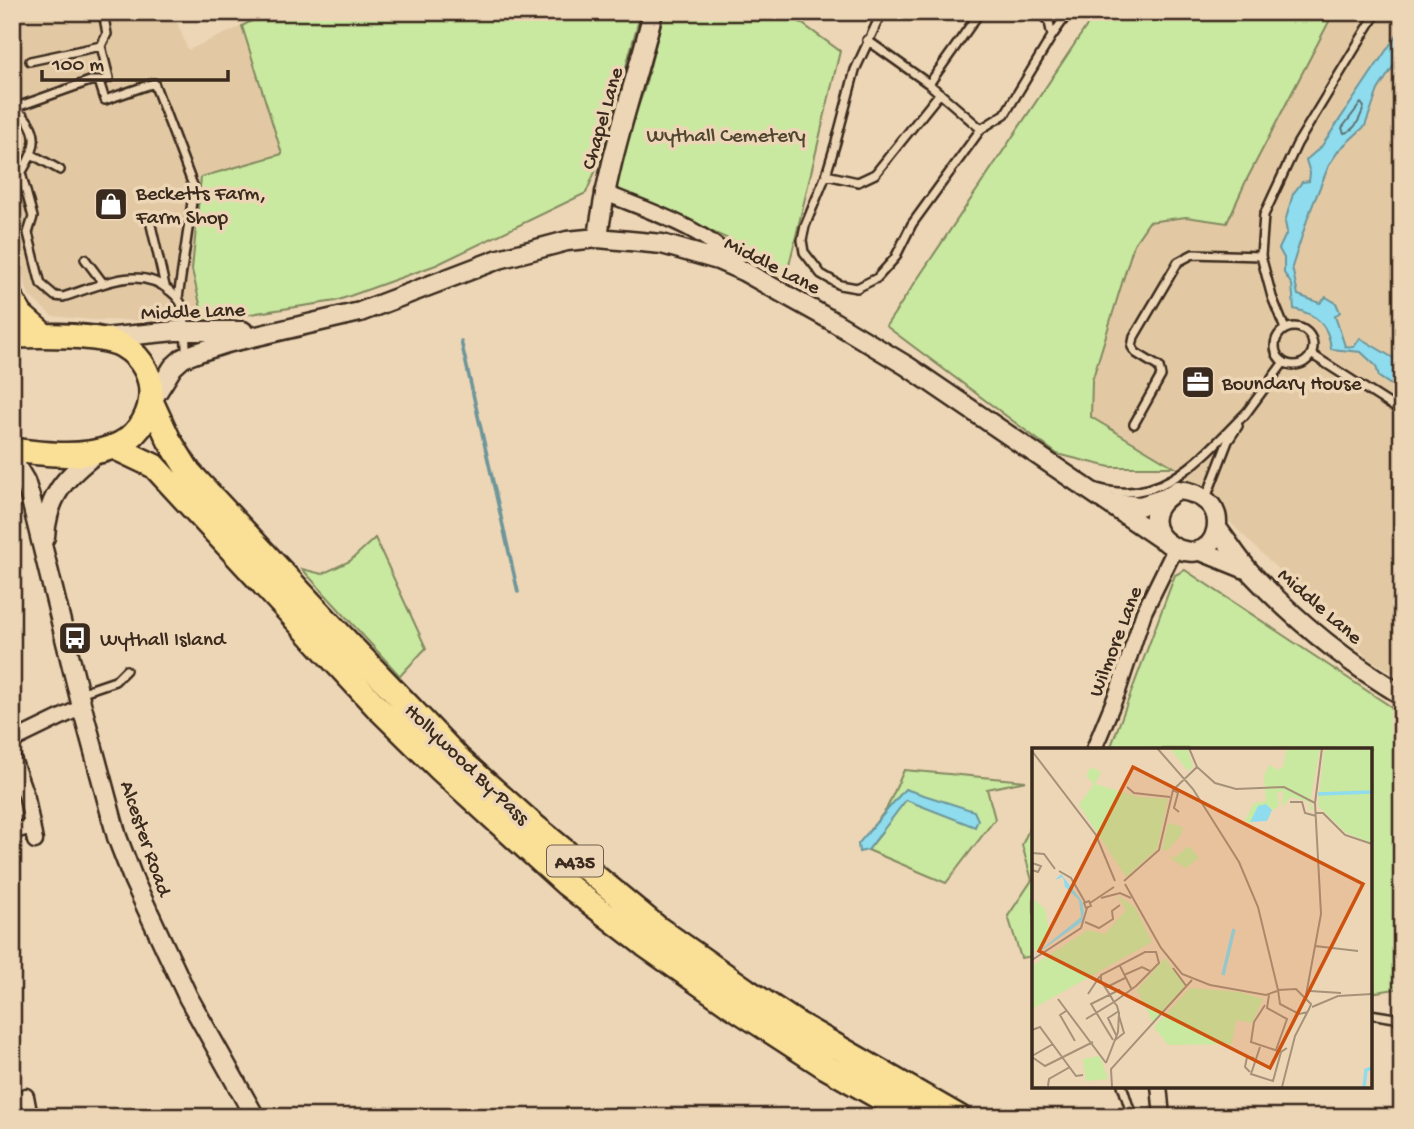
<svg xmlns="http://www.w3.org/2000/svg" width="1414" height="1129" viewBox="0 0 1414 1129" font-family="'Gochi Hand',sans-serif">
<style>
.built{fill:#e2c9a4}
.green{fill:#c9e8a0;stroke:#82895f;stroke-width:2}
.water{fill:#8edced;stroke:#6d959a;stroke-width:2}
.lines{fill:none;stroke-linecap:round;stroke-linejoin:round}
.shore{stroke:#5c7171;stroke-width:2}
.stream{stroke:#6d959a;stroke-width:3.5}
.service-casing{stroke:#3b2a1e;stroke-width:12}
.minor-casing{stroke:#3b2a1e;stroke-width:19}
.tertiary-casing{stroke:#3b2a1e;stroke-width:23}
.trunk-casing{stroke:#3b2a1e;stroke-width:28}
.service{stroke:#edd6b6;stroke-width:7}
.minor{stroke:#edd6b6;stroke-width:14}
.tertiary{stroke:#edd6b6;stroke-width:18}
.trunk{stroke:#fadf96;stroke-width:23}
.labels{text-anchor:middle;stroke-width:7;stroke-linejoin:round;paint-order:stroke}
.shield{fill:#edd6b6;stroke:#705e4c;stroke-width:2}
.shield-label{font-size:19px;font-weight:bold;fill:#3b2a1e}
.street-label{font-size:21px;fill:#3b2a1e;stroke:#edd6b6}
.park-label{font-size:21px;fill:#504632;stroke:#edd6b6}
.poi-label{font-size:21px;fill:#3b2a1e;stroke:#edd6b6;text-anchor:start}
.inset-river{fill:none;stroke:#8edced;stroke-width:3.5}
.inset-road{fill:none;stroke:#a69179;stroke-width:2}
.view{fill:#ce520f;fill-opacity:0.15;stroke:#ce520f;stroke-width:3.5}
.inset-edge{fill:none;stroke:#3b2a1e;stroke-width:3.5}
</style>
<rect width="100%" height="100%" fill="#edd6b6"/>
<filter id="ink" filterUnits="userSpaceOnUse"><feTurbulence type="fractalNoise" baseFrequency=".0143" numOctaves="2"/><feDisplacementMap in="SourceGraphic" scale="14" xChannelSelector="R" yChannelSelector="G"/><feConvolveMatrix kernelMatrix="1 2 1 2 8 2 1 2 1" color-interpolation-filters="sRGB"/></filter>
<g filter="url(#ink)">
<path class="built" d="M12,12H173L188,50L242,26L282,154L192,270L204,321L93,320L52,316L29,296L12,239Z
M1334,12H1402V677L1370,660L1174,467L1091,417L1092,381L1134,244L1149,222L1186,217L1227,223L1246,181Z"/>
<path class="green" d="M268,12H641L601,158L586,193L436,265L336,301L204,321L192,270L201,177L282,154L242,26Z
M664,12H786L840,51L786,278L733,241L610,186L644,90Z
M1096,12H1334L1246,181L1227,223L1186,217L1149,222L1134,244L1092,381L1091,417L1174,467H1110L1057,454L886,326Z
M375,538L426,648L400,676L302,569L322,574L350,561Z
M1185,570L1402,714V988L1370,993V749H1110L1175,575Z
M904,770L1026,781L987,789L995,819L946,883L868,850L880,835L869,831L886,810Z
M1034,818V956L1021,958L1008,916L1032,880L1022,845Z"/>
<path class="water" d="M1402,27V53L1378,90L1365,126L1339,150L1329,165L1309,214L1292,267L1298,295L1320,303L1326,297L1336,303L1340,312L1335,316L1345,346L1354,347L1360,338L1400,362L1402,392L1379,377L1376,366L1361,352L1331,349C1329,326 1317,314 1294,309L1292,285L1284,273V258L1279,249L1287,232L1285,222L1293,194L1302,182L1309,181L1310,173L1306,160L1321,147Z
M905,789L974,811L978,820L975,827L906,800L868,850L859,852L858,844Z"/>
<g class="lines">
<path class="shore" d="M1361,103L1364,107C1360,118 1356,130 1344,133L1342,128Z"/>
<path class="stream" d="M461,341L518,592"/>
<g class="service-casing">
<path id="service" d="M882,12L855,70L836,142L826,175L805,226L802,240L804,252L821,274L840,285L857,288L877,278L895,258L912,224L981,129L1005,114L1052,36L1049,22L1039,12
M1052,36L1069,12
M867,40L929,84L981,129
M30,61L101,46
M99,81L109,78L101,46L107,34L103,12
M929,84L980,12
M14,108L90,81H99L105,100L154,83L194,188L178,298
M15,108C41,129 38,147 21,173L33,217L28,233L39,277L41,284L55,296L63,297C97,287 138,263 170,291C178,297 183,304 184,313C186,327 185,343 187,357
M33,155L60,170
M826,175L858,182L875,174L940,93
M151,225L165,286
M85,259L103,283
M1275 346a19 19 0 1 1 38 0a19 19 0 1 1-38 0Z
M1285,329L1272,297L1261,256L1264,215L1297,144L1377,12
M1311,354L1402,412
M1244,416L1284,362
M1134,424L1161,376L1159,367L1136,353L1132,347L1134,337L1178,262L1193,254L1261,256
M1097,488C1163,508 1205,454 1247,412
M1206,498L1228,441L1238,426
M80,693L115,681L126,670
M1370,1014L1395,1018
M1122,1085L1129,1107L1136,1117"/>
</g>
<g class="minor-casing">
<path id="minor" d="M603,192C653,213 708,228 743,271
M12,741L82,707
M1094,749L1118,691L1144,612L1175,549
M12,756L27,798L35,841
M12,832L31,826
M1159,1085L1162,1117
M26,1096L30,1117"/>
</g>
<g class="tertiary-casing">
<path id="tertiary" d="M598,238C607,161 635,87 653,12
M104,338L175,331H243
M153,399L173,367L183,358L199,352L227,343L360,312L499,259L567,241L598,238L662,244L718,260L743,271L829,319L907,366L1161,539
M12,459L25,481L31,500L82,707L117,837L134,881L188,997L255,1117
M1178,490C1200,492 1222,506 1216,531C1205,582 1112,527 1178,490Z
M1109,503L1140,506L1165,498
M1217,528C1228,542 1238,559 1250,572C1295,620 1345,661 1402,695
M45,537C47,496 66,476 98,452
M1201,551L1248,570"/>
</g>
<g class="trunk-casing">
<path id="trunk" d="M12,300L21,315L44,335
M12,336C38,335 102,334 123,346C166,371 157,431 113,447C81,459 45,454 12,450
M152,403L169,440L189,472L331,625L459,759L532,824L659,929L746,990L796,1023L959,1117
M114,447L154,466L376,706L441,770L566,884L645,945L729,1004L826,1067L914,1117"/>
</g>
<use href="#service" class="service"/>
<use href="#minor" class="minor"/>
<use href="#tertiary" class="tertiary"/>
<use href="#trunk" class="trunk"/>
</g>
</g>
<defs>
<g id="shop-square" transform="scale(1.75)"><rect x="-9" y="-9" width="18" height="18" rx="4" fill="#3b2a1e" stroke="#edd6b6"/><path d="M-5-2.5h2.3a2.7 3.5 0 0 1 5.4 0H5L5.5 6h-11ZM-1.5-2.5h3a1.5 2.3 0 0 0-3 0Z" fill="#fff"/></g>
<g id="office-square" transform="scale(1.75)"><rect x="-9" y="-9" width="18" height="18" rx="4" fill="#3b2a1e" stroke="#edd6b6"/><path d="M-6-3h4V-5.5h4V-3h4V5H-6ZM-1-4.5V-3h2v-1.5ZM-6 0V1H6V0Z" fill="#fff"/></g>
<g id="bus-square" transform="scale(1.75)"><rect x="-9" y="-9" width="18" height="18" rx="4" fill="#3b2a1e" stroke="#edd6b6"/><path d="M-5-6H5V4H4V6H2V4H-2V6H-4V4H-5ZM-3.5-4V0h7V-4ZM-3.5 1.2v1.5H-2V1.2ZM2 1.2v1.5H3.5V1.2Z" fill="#fff"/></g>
</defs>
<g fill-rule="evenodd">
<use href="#shop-square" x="111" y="204"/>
<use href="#office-square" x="1198" y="382"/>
<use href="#bus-square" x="75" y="638"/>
</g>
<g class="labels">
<rect class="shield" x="547" y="845.5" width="56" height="31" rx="5"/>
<g class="shield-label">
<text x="575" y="868">A435</text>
</g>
<g class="street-label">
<text transform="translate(601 118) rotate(-74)" y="7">Chapel Lane</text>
<text transform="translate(773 264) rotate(27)" y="7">Middle Lane</text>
<text transform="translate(193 310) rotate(-2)" y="7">Middle Lane</text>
<text transform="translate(1321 605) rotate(41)" y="7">Middle Lane</text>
<text transform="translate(1114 641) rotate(-69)" y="7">Wilmore Lane</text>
<text transform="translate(468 763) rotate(44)" y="7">Hollywood By-Pass</text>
<text transform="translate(147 838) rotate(71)" y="7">Alcester Road</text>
</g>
<g class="park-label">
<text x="726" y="141">Wythall Cemetery</text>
</g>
<g class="poi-label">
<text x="136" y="199">Becketts Farm,<tspan x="136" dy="24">Farm Shop</tspan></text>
<text x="1222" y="389">Boundary House</text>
<text x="100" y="645">Wythall Island</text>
</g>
</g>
<g transform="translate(1032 748)">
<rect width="340" height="340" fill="#edd6b6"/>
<path d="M144,0H155L161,19L156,23L140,3ZM255,0H288L278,54L282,62H278L277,54L259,49L250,59L251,43L245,45L247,58L240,62L234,56L217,76L213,72L222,55L234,53L232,28L237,17L247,22L251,19ZM305,0H339V95L314,85L286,58L292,3ZM59,19L69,24L63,36L107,49L136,51L125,101L94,129L47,57L62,36L54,28ZM136,75L151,79L149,87L136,102H130ZM157,98L167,110L154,120L135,108L142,110ZM85,147L103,159L120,194L0,261V218L56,182L73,186L94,162ZM0,150L13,161L17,182L14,195L0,205ZM133,210L154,239L121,275L105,242ZM158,240L208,244L231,251L220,275L204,272L200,296L136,297L122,279ZM68,308L76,331L54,333L51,311Z" fill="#c9e8a0"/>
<path d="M234,56L240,62L235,73L218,74L226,58ZM29,126L50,153L52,163L50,174L0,209L49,169L47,152L33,139L31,129L23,132Z" fill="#8edced"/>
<path class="inset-river" d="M286,46L340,44M191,227L202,181M332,339L334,322L340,320"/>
<path class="inset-road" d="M125,0L161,41L207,114L226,159L246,242M157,0L165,19L183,35L204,41L252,39L283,55M0,3L64,87L83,133M95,39L102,45L138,49M141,42L146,45L142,60L147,64M258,54H270L273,65L284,68M284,65H291L313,87L340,96M0,105L12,106L23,121M0,115L9,118L6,124L0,122M27,123L39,130L53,154M92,133L127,102L141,42L165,19M93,136L129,200L150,226L178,237L234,247L245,243M69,150L88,145L99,150M57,153L59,158L54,160L52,155ZM58,155L82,139M340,157V182M53,174L67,180L81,171L80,163L88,157M283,198L326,203M0,212L49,180L55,160M88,218L100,242M141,220L155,239M92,227L110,219L118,223M73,240L93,230M278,243L309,245M56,246L68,228M237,247L235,260L255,271L244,302M274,247L289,166L283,55L290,0M26,251L74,315M233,257L222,274L219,294L249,304M280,259L306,248L340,246M34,263L28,267L43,293M54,271L82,254L104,238L127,215L124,204H113L69,227V233L78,247L82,254L85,258L87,265L86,284L74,315M0,282L8,279L44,328L51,327M84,287L76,270L87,263M81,292L59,256L87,242L92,247M82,293L92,285L87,268M228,299L219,326L241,333L249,304L255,300M0,308L21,296M0,309L13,318L61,294M218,324L213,319L215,309L222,310M16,338L17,331L38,319M80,339L79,321L160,232M250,339L263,288L277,261L279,256L264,241L246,242L248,256L267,266L276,264"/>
<path class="view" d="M101,19L331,136L238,320L7,203Z"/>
<rect width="340" height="340" class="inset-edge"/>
</g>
<rect width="1414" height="1129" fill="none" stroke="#edd6b6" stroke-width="42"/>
<rect x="21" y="21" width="1372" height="1087" fill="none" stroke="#3b2a1e" stroke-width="2.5" filter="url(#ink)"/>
<path d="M42 70v10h186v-10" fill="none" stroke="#3b2a1e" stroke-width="3.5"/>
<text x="52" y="70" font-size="21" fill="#3b2a1e" stroke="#edd6b6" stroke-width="5" paint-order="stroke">100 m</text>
</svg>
